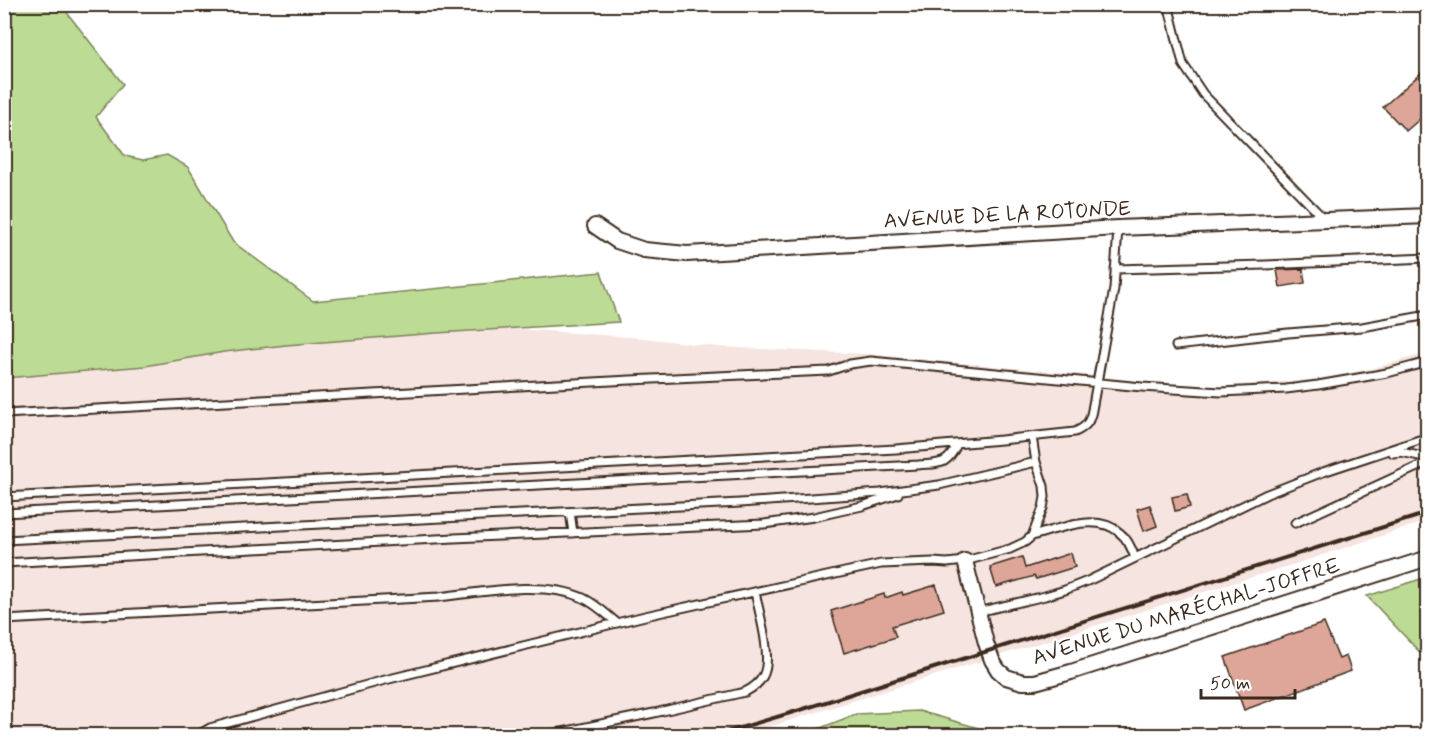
<svg xmlns="http://www.w3.org/2000/svg" width="1432" height="740" viewBox="0 0 1432 740" font-family="Mynerve,sans-serif">
<style>
.built{fill:#f5e4e0}
.green{fill:#bcdb94;stroke:#7c8259;stroke-width:1.5}
.building{fill:#dea699;stroke:#3b2a1e;stroke-width:1.5}
.lines{fill:none;stroke-linecap:round;stroke-linejoin:round}
.lane-casing{stroke:#3b2a1e;stroke-width:11}
.street-casing{stroke:#3b2a1e;stroke-width:18}
.lane{stroke:#fff;stroke-width:7}
.street{stroke:#fff;stroke-width:14}
.rail{stroke:#3b2a1e;stroke-width:4}
.labels{text-anchor:middle;stroke-width:4.5;stroke-linejoin:round;paint-order:stroke}
.street-label{font-size:21px;fill:#3b2a1e;stroke:#fff}
</style>
<rect width="100%" height="100%" fill="#fff"/>
<filter id="ink" filterUnits="userSpaceOnUse"><feTurbulence type="fractalNoise" baseFrequency=".0167" numOctaves="2"/><feDisplacementMap in="SourceGraphic" scale="12" xChannelSelector="R" yChannelSelector="G"/><feConvolveMatrix kernelMatrix="1 2 1 2 8 2 1 2 1" color-interpolation-filters="sRGB"/></filter>
<g filter="url(#ink)">
<path class="built" d="M518,329L643,338L718,347L867,354L1078,374L1157,383L1211,387L1311,380L1370,369L1427,353V521L1301,562L743,735L5,736V378L145,366L224,352L286,345L436,333Z"/>
<path class="green" d="M5,4L61,5L123,84L96,117L125,156L143,160L167,155L188,167L233,242L313,301L601,272L619,322L436,333L286,345L224,352L145,366L5,378Z
M1427,577H1428L1427,660L1367,596Z
M919,711L1003,735H803L856,714Z"/>
<path class="building" d="M1428,67V112L1406,131L1383,107Z
M1303,269L1305,283L1280,287L1277,270Z
M1187,494L1190,507L1175,511L1172,497Z
M1150,505L1157,526L1144,531L1137,509Z
M1071,553L1075,567L1036,579L1034,576L996,587L990,567L1022,557L1025,568Z
M936,585L944,610L892,626L896,637L844,653L831,611L884,594L885,598L902,592L903,595Z
M1324,623L1339,659L1346,656L1351,671L1244,710L1225,657Z"/>
<g class="lines">
<g class="lane-casing">
<path id="lane" d="M1168,4L1183,64L1203,94L1324,219
M1115,269L1265,265L1428,258
M1176,346L1288,333L1362,327L1428,315
M4,414L630,380L829,371L850,364L871,361L1142,387L1221,392L1286,389L1318,385L1387,373L1428,362
M1393,453L1401,452L1428,458
M4,497L896,449L1001,440L1075,432C1086,427 1090,422 1092,410L1114,289L1118,228
M570,512L573,533
M4,513L918,465C941,463 946,466 957,445
M1295,523L1428,462
M1032,536C1058,529 1097,512 1120,533C1128,539 1132,549 1135,558
M4,540L740,503L880,493L939,485L1036,462
M4,563L454,538L764,524L814,517L862,506L898,494
M978,612L1045,596L1065,590L1090,580L1267,494L1323,472L1428,437
M4,620L439,597C482,592 544,580 583,598C596,604 606,614 617,623
M196,736L210,728L385,680L645,616L881,564L933,562L947,563L965,561L1010,549L1025,542L1032,536L1043,508L1045,497L1044,486L1036,462L1032,437
M543,736L654,713L745,692C753,688 759,684 763,676C773,658 759,612 755,592"/>
</g>
<g class="street-casing">
<path id="street" d="M595,226L617,241L644,250L687,254L1118,228L1428,216
M965,561L986,643L992,660L998,670L1006,677L1023,682H1035L1071,672L1428,558"/>
</g>
<use href="#lane" class="lane"/>
<use href="#street" class="street"/>
<path class="rail" d="M713,736L797,711L1428,513"/>
</g>
</g>
<g class="labels">
<g class="street-label">
<text transform="translate(1007 214) rotate(-3)" y="7">AVENUE DE LA ROTONDE</text>
<text transform="translate(1186 611) rotate(-17)" y="7">AVENUE DU MARÉCHAL-JOFFRE</text>
</g>
</g>
<rect width="1432" height="740" fill="none" stroke="#fff" stroke-width="24"/>
<rect x="12" y="12" width="1408" height="716" fill="none" stroke="#3b2a1e" stroke-width="2" filter="url(#ink)"/>
<path d="M1201 689v9h94v-9" fill="none" stroke="#3b2a1e" stroke-width="3"/>
<text x="1210" y="689" font-size="18" fill="#3b2a1e" stroke="#ffffff" stroke-width="4.5" paint-order="stroke">50 m</text>
</svg>
